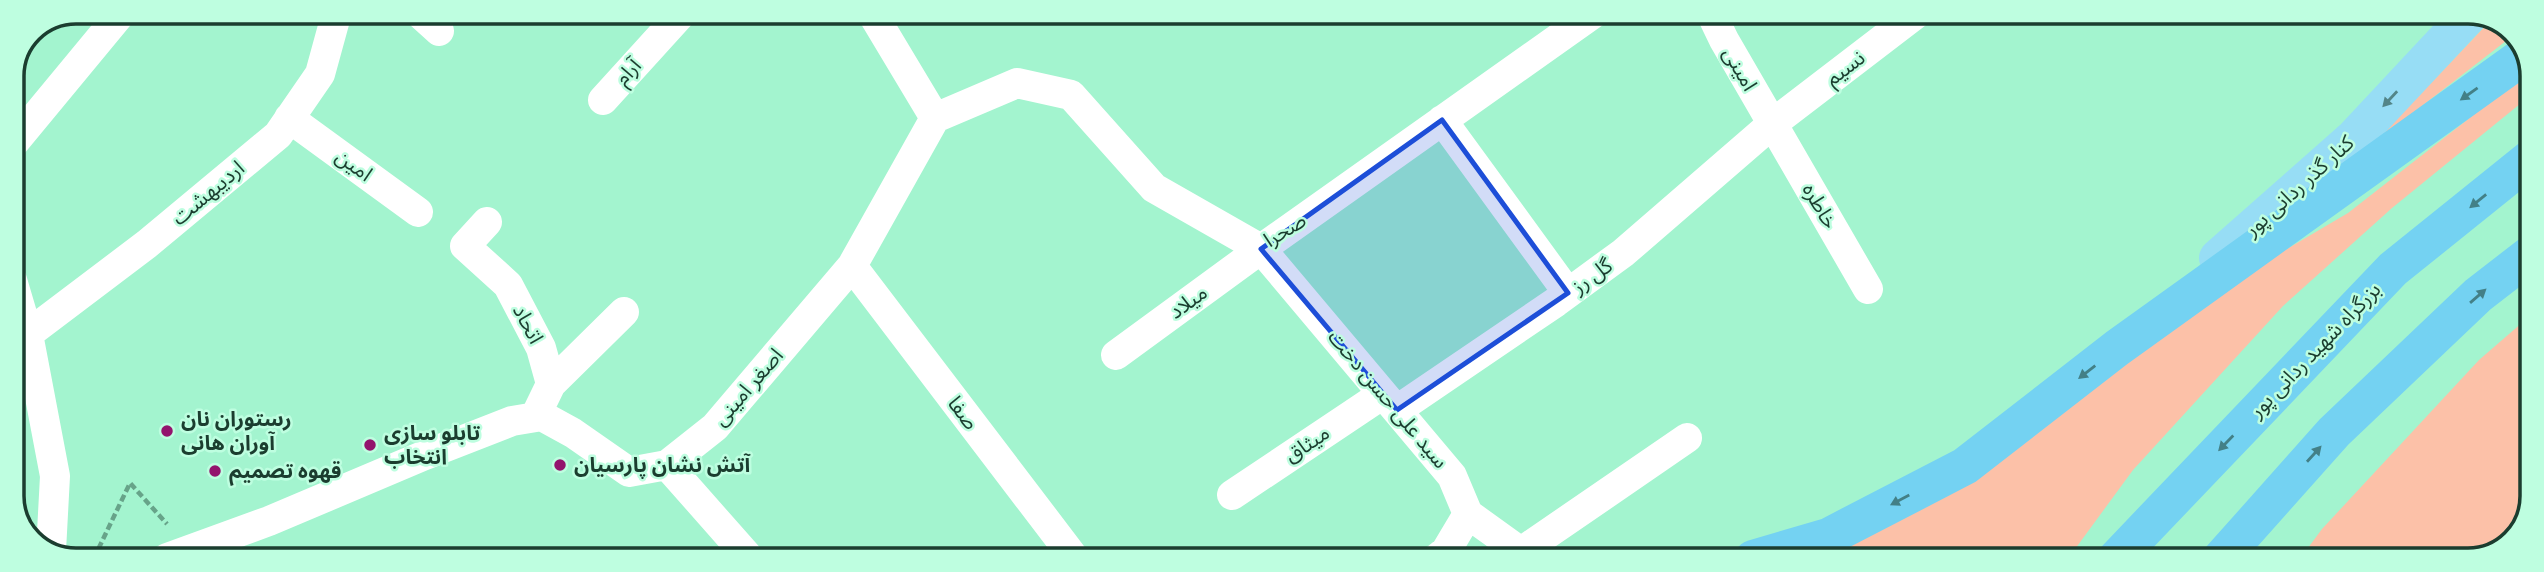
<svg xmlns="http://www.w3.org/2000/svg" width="2544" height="572" viewBox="0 0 2544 572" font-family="'Archivo Narrow','Noto Sans Arabic',sans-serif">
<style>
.green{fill:#fcc1a8}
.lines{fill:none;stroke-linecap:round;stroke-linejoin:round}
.path{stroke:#67a389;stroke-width:4.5;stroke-dasharray:7 3.5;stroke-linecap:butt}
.minor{stroke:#fff;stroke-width:30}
.primary{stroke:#97ddf5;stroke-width:38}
.trunk{stroke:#74d2f2;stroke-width:38}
.oneway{fill:#438087}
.oneway2{fill:#538588}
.marked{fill:#1d4ed8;fill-opacity:0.2;stroke:#1d4ed8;stroke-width:5;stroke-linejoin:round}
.poi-dot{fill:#93136d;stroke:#befee0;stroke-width:2.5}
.labels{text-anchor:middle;stroke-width:5;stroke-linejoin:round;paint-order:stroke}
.street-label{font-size:21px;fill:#1b3d2f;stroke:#befee0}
.poi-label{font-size:21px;font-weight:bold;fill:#1b3d2f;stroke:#befee0;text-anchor:start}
.rim{fill:none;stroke:#1b3d2f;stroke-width:3.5}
</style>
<rect width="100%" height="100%" fill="#a3f4cf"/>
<path class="green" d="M2491,20L2515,34L2374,143Z
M2531,70V95L2392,208L2283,306L2133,470L2067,560L1819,559L1828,557L1920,506L2236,279L2348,213Z
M2531,315L2530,508L2509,544L2468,560H2299L2322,529L2479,360Z"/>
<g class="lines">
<path class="path" d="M94,558L130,483L167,524"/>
<path class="minor" d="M418,12L439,31
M1711,13L1724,40L1868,289
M603,100L682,13
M289,118L418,212
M935,118L1017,83L1071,95L1154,188L1261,249L1594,13
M1442,120L1568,293
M12,145L122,12
M487,222L465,246L508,285L541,348L551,384L535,417
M852,266L1075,559
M12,280L28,334L55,476L51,551
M28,334L147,244L278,135L320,74L337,12
M1116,355L1261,249L1452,476L1468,514L1446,551L1436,559
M551,384L624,312
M1397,410L1556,302L1623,253L1772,124L1917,13
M667,465L750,559
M1232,495L1383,394
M1468,514L1521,552L1687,438
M167,558L269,521L425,455L512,421L542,416L573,433L629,472L667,465L715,427L852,266L935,118L872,13"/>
<path class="primary" d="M2218,258L2354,138L2470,14"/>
<path class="trunk" d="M1753,559L1828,537L1965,466L2117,348L2525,55
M2115,560L2393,269L2531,158
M2220,560L2334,432L2478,295L2531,254"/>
</g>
<defs><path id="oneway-solid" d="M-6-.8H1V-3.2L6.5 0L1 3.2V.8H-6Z" transform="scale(1.75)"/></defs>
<g class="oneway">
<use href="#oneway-solid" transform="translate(2469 94) rotate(145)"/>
<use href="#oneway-solid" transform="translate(2478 201) rotate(141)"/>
<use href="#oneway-solid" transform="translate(2478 296) rotate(-41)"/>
<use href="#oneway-solid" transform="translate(2087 372) rotate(142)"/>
<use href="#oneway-solid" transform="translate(2226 443) rotate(134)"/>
<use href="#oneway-solid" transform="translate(2314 454) rotate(-48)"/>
<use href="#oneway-solid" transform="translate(1900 500) rotate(152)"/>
</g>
<use class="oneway2" href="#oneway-solid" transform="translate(2390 99) rotate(133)"/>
<path class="marked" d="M1442,120L1568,293L1397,410L1261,249Z"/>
<g class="poi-dot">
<circle cx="167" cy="431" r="7"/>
<circle cx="370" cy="445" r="7"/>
<circle cx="560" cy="465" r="7"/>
<circle cx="215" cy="471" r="7"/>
</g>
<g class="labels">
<g class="street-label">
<text transform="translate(1845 68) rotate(-37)" y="7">نسیم</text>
<text transform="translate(1740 69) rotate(60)" y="7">امینی</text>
<text transform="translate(628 72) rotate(-48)" y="7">آرام</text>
<text transform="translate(354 165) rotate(36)" y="7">امین</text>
<text transform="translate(2299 186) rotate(-42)" y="7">کنار گذر ردانی پور</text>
<text transform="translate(208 193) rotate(-40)" y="7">اردیبهشت</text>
<text transform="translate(1820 206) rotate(60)" y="7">خاطره</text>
<text transform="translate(1285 230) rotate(-32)" y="7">صحرا</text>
<text transform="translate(1592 276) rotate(-36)" y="7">گل رز</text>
<text transform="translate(1188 302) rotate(-36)" y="7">میلاد</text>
<text transform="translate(528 324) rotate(62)" y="7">اتحاد</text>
<text transform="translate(2315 350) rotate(-46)" y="7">بزرگراه شهید ردانی پور</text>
<text transform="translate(748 387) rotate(-49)" y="7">اصغر امینی</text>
<text transform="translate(1388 399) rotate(50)" y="7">سید علی حسن دخت</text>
<text transform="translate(963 413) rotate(53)" y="7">صفا</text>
<text transform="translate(1307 444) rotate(-34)" y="7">میثاق</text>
</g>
<g class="poi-label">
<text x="181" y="426">رستوران نان<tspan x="181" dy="24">آوران هانی</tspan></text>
<text x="384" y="440">تابلو سازی<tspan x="384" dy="24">انتخاب</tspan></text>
<text x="574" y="472">آتش نشان پارسیان</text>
<text x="229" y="478">قهوه تصمیم</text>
</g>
</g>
<path d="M0 0H2544V572H0ZM76 24H2468A52 52 0 0 1 2520 76V496A52 52 0 0 1 2468 548H76A52 52 0 0 1 24 496V76A52 52 0 0 1 76 24Z" fill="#befee0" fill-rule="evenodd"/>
<path class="rim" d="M76 24H2468A52 52 0 0 1 2520 76V496A52 52 0 0 1 2468 548H76A52 52 0 0 1 24 496V76A52 52 0 0 1 76 24Z"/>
</svg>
